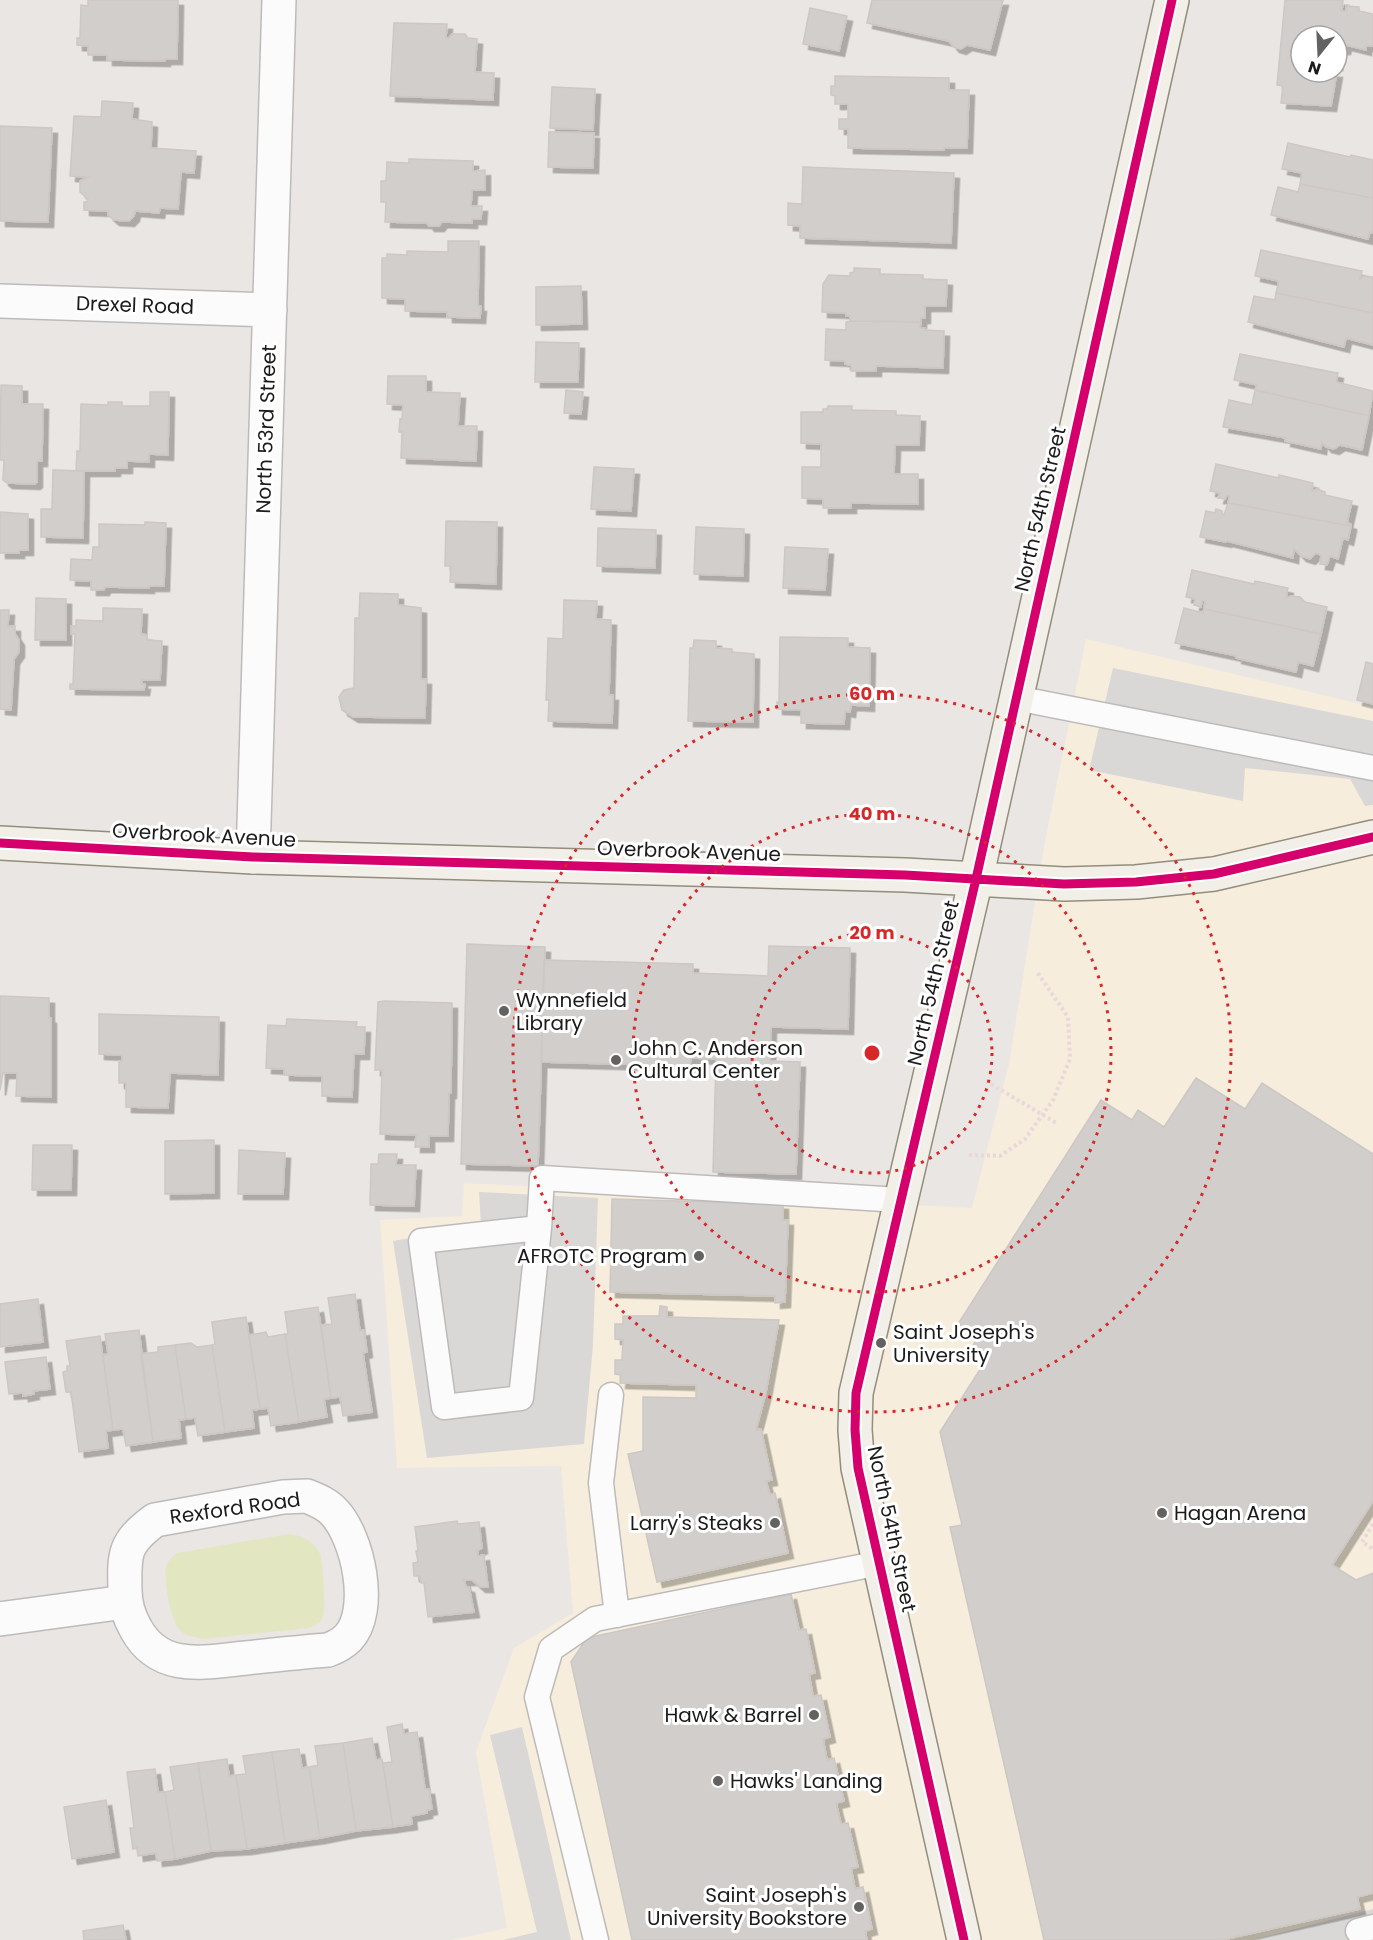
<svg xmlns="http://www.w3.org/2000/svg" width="1373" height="1940" viewBox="0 0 1373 1940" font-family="Poppins,sans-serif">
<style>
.education{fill:#f6eddc}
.grass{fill:#e2e7c1}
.parking{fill:#dad8d7}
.building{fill:#d2cecc;stroke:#cdc7c5;stroke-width:1.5;filter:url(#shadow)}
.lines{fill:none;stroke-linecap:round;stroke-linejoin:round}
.lane-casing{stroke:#bdbbba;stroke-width:27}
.street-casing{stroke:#bdbbba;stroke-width:36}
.secondary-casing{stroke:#948d7c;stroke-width:36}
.path{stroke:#ead7da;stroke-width:4;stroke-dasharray:3 3;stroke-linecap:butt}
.lane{stroke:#fcfbfb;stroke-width:24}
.street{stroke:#fcfbfb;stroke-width:33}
.secondary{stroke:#f2efe8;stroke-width:33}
.cycleway-casing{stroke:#fff;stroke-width:13}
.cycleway{stroke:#d6006c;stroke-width:9}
.ring{fill:none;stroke:#d62828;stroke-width:3;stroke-dasharray:3 6}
.poi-dot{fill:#636261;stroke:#fff;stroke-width:2}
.labels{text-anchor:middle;stroke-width:6;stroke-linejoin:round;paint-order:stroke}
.street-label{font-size:20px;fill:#1b1b1b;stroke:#fff}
.poi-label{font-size:20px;fill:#1b1b1b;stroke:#fff;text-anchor:start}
.centre{fill:#d62828;stroke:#fff;stroke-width:3}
.ring-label{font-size:18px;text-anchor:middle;font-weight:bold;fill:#d62828;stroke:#fff;stroke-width:6;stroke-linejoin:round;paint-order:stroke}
</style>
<defs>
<filter id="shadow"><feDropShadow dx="5.5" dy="5.5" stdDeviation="0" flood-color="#0004"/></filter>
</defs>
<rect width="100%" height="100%" fill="#eae6e3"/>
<path class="education" d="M1086,639L1373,707V1940H452L507,1928L476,1752L514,1648L573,1613L561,1466L397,1468L380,1220L462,1216L464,1183L972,1208L1009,1064L1044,847Z"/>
<path class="grass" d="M289,1534C301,1535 314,1541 320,1554C323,1561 326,1609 323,1616C321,1623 316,1625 309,1628L203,1639C194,1637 184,1636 178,1628C171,1619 163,1578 166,1567C168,1561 172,1557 177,1553Z"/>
<path class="parking" d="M1113,668L1373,721V805L1365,806L1350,779L1245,768L1243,801L1089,770Z
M479,1192L598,1198L593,1345L584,1444L427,1458L393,1241L481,1225Z
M522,1727L571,1940H503L537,1932L490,1735Z
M1373,1909V1940H1252Z"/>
<path class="building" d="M88,0H178L177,59H165V61L107,60V55H88V46L77,45V38H80L81,5L88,6Z
M872,0H1003L990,50L967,45L961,49L954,47L949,41L867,23Z
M1285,0H1343L1342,11H1346V6L1359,7V11L1373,14V46H1366V50L1346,45L1345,49H1338L1337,66V36H1301V72H1337L1331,106L1281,103L1283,86L1277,85Z
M810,8L847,16L839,51L803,44Z
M394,23L447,24L446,38H449L452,34H465L468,38L477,39L475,72L494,73L493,100L390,96Z
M835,76L949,78V90H969L967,148H944V150L848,148V129H839V119H848V104H835V96L831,95V86H835Z
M552,87L595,89L593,130L550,128Z
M102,101L133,103L132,119L152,122L151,148L196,151L194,173L181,172L178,209L160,208L159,213L135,211L134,216L129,221L114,220L108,215V211L84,210V202H87L88,199L80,192V181L88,177L70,176L74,116L101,117Z
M0,126L52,128L48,222L0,221Z
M549,132L594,133L593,168L548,167Z
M1288,143L1350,157L1351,155L1373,160V198L1300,184L1302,173L1282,169Z
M409,159L473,161V171L485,170V190H472L471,206H482L481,219H472V223L442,222L439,226H429L427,223L385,222L386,202H381V181H386L387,162L409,163Z
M803,167L954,173L951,243L800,238V226L788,225V203L802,204Z
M1300,184L1373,198V233L1370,232L1368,239L1271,215L1278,187L1298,192Z
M448,241H479L478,306H481L480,318L447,317V312L405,311V299L382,298V258H387V254L407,255V251L448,252Z
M1261,250L1362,271L1360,279L1364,276L1373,277V313L1276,293L1279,281L1255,276Z
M854,268L880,269V274L923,275V279L947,280L946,306H925V318H921V322L850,321V316H846V313L822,312L823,284L829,275L850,276V273L854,272Z
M581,286L582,324L536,325V287Z
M1276,293L1373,313V345L1346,338L1344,347L1248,322L1254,296L1275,300Z
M850,321L921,322L920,328H925V330L944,331L943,368L876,366V371H851V365L845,364V361L825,360L826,329L846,330V322Z
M536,342L579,343L578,382H535Z
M1240,354L1338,373L1336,382L1373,391L1369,416L1255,390L1257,385L1234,380Z
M388,376H426V392L460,393L458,426H477L476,461L401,458L402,432H399L400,419H402L403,405L387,404Z
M1,385L22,386V404H43L42,461H37V482L35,484L7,483L3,480L4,460H0Z
M566,390L583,392L581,414L564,413Z
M1255,390L1369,416L1362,450L1340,445L1334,449L1326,447L1322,442L1321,449L1285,441L1286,438L1223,427L1229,400L1252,405Z
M150,392H169L168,455L149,454V462L127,461V468H115V471H76L77,451H80L81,404L108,405V402H122V406H150Z
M828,406H852V410L896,411V415L920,416L919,445H895L894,474H918V504L851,503V508H823V499L802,498V467H821V444L801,443V412H823V409H827Z
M1216,464L1279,478V475L1313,483L1312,491L1317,489L1325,492V495L1352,501L1347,523L1351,524V526L1228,503L1230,496L1227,495L1225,499L1218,498L1220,493L1210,491Z
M594,467L634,469L631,511L591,509Z
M53,470L84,471L83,538L41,537V509H52Z
M1228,503L1351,526L1348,540L1343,538L1338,559L1330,556L1327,565L1320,564L1321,555L1316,553L1310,559L1301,556L1294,549L1293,558L1227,541L1226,542L1200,537L1206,511L1215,513L1216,509L1222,511V514L1224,515Z
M0,512L28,514V550H19V553H0Z
M446,521L497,522L496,584L450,582L451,566H445Z
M145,522L166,523L164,586H148L149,588L105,587L104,590H91V581L70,580L71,559L92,560L93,547H99V524L145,525Z
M696,527L744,529L743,576L694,574Z
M598,528L656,530L655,568L597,566Z
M785,547L828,549L825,590L783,588Z
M1192,570L1254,584L1255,581L1288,588L1286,598L1291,596L1300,597L1305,602L1327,607L1321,634L1204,609L1205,601H1202L1201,607L1194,605L1195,599L1186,597Z
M360,593L398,594V605L421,608V679H426L425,718L353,717L342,710L339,697L344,690L354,688L355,618H359Z
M36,598L66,599V640H35Z
M564,600L597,601L596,619L611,620L609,695H613L612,723L548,721L549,700H546L548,638L563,639Z
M103,608L142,609L141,634L147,635V640L162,641L160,680H142V684H145L144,690L70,689V684H73L75,634H71V626H76V620L103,621Z
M1184,608L1203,613L1204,609L1321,634L1313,666L1298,662L1296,672L1236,658L1237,656L1175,643Z
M0,610H9L8,626H15V634L19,640V652L14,659L11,710L0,709Z
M780,637L848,638V647L870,648L869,706L851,705L850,712L845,711L844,724L801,723V710L777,709V702L779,703Z
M694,640L716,641V648L732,649V652L754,654L753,722L688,721L690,648H693Z
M1366,662L1373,664V704L1357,700Z
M467,944L545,947L538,1166L461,1164Z
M769,946L850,948L848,1029L771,1027L770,1061L800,1062L796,1174L713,1172L716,1059L691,1058L690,1066L541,1062L544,960L693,964V973L768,976Z
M0,996L49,998V1018H51V1097L16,1096L17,1073H3L0,1090Z
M384,1001L452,1003L451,1093H449L448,1136H429V1147H415L416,1135L380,1134L382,1070H375L378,1002Z
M99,1014L219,1017L218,1075L170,1073L168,1108L126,1107V1083H119V1061H122V1055L99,1054Z
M287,1019L357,1022L356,1027H365L364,1054H354L352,1097L322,1096V1076L284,1075V1069L266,1068L268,1025L286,1026Z
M1196,1078L1245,1109L1262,1083L1373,1154V1501L1332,1565L1356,1580L1373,1573V1893L1357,1897L1360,1909L1222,1940H1044L950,1527L962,1525L940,1432L988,1357L972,1347L978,1337L958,1324L1101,1100L1132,1120L1138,1110L1164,1127Z
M214,1140V1193L165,1194V1141Z
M33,1145H72L71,1190H32Z
M239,1150L285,1153L283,1194H238Z
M379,1154H397L396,1165H416L414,1206L370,1205L371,1164H378Z
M612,1199L783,1204V1220H788L785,1302L775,1303V1296L610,1292Z
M355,1294L360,1331L364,1330L367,1352L363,1353L372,1412L343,1416L340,1397L331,1398L321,1325L332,1324L328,1298Z
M38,1299L43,1342L0,1347V1304Z
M660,1306L667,1307V1317L779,1320L766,1392L756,1430L761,1429L772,1480L766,1481L770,1495L775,1493L788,1553L657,1582L628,1454L643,1451V1397L696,1398V1385L620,1383L621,1375L615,1374V1360H622L623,1340L615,1339V1324H623V1316H659Z
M318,1307L331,1398L324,1399L327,1417L299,1422L285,1334H288L285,1312Z
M246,1317L260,1409L252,1410L254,1428L225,1432L212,1345L215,1344L212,1322Z
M139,1330L153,1442L126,1446L123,1429L113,1430L103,1355L108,1354L105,1334Z
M266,1332L268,1337L285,1334L299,1422L271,1426L268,1408L260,1409L249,1335Z
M100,1336L113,1430L106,1431L108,1448L79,1452L71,1392H66L63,1372L67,1371V1366H70L66,1341Z
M191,1343L197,1347L212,1345L225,1432L198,1436L195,1418L186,1419L175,1345Z
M175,1345L186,1419L179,1420L181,1438L153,1442L141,1354L158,1352V1347Z
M46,1357L50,1389L33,1391L34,1394L23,1396V1393L9,1394L5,1362Z
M457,1521L458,1524L479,1522L482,1548L478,1550V1556L484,1555L488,1587H480L472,1580H464L466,1587H469L474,1612L428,1617L424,1583H421L420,1576H414L413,1563L418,1562L416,1551H418L415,1527Z
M791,1594L799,1630L806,1629L815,1673L809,1674L813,1696L821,1695L830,1737L823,1739L827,1760L834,1758L844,1801L836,1803L841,1824L848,1823L858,1867L851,1868L855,1889L863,1887L872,1929L865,1931L867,1940H632L571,1662L587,1638Z
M402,1724L404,1734L417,1732L425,1789H429L432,1809L427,1810V1813L411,1816L412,1824L393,1827L383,1763L392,1762L387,1727Z
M372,1738L376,1760L382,1759L393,1827L356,1831L343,1743Z
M343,1743L356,1831L320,1838L309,1767L318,1765L315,1746Z
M299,1749L302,1768L309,1767L320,1838L285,1843L272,1752Z
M272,1752L285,1843L247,1849L236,1775L246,1774L243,1756Z
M227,1759L229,1776L236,1775L247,1849L211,1851L198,1763Z
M198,1763L211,1851L175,1859L165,1792L174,1790L170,1767Z
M155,1769L158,1792H165L175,1859L157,1861L156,1853L138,1856L137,1848L133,1849L130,1828H134L127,1772Z
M106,1800L114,1852L72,1859L64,1807Z
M123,1925L126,1940H84L83,1931Z"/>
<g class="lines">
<g class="lane-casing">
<path id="lane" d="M1016,698L1373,768
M539,1228L421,1241L444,1407L521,1398L539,1228L542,1178L900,1200
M611,1395L601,1483L617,1615
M1358,1931L1373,1927
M596,1940L537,1697L551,1649L595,1619L880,1563"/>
</g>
<g class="street-casing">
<path id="street" d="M0,301L270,310
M253,857L279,0
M307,1496C317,1500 327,1504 334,1512C358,1537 374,1611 348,1638C342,1644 336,1647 328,1650C301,1652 274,1655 246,1658C205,1662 160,1673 136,1629C129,1617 125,1604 125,1590C124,1553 124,1543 155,1520L283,1497Z
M0,1619L125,1602"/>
</g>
<g class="secondary-casing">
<path id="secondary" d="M0,843L253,857L905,875L1064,884L1136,882L1214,874L1373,837
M964,1940L858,1468L855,1430L856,1393L976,879L1172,0"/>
</g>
<path class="path" d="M986,1081L1058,1124
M969,1155L1000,1156L1025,1139L1053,1100L1070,1059L1068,1017L1037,972
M1373,1524L1362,1542L1373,1549"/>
<use href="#lane" class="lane"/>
<use href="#street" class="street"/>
<use href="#secondary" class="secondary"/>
<g class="cycleway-casing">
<path id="cycleway" d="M0,843L253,857L905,875L1064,884L1136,882L1214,874L1373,837
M964,1940L858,1468L855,1430L856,1393L976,879L1172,0"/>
</g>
<use href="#cycleway" class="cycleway"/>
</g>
<g class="ring">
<circle cx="872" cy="1053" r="120"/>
<circle cx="872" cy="1053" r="239"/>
<circle cx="872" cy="1053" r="359"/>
</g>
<g class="poi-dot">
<circle cx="504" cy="1011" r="6"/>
<circle cx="616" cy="1060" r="6"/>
<circle cx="699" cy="1256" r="6"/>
<circle cx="881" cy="1343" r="6"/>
<circle cx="1162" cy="1513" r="6"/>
<circle cx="775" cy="1523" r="6"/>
<circle cx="814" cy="1715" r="6"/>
<circle cx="718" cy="1781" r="6"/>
<circle cx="859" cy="1907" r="6"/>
</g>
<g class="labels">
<g class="street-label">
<text transform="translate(135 305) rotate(2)" y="7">Drexel Road</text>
<text transform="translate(266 429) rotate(-88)" y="7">North 53rd Street</text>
<text transform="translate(1040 509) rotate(-77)" y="7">North 54th Street</text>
<text transform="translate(204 835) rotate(3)" y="7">Overbrook Avenue</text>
<text transform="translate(689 851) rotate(2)" y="7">Overbrook Avenue</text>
<text transform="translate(933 983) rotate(-77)" y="7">North 54th Street</text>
<text transform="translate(235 1508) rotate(-8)" y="7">Rexford Road</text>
<text transform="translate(892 1529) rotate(78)" y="7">North 54th Street</text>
</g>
<g class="poi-label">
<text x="516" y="1007">Wynnefield<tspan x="516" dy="23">Library</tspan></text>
<text x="628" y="1055">John C. Anderson<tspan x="628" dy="23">Cultural Center</tspan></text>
<text x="687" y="1263" text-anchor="end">AFROTC Program</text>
<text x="893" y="1339">Saint Joseph's<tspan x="893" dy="23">University</tspan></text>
<text x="1174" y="1520">Hagan Arena</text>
<text x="763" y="1530" text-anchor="end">Larry's Steaks</text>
<text x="802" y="1722" text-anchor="end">Hawk &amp; Barrel</text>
<text x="730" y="1788">Hawks' Landing</text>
<text x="847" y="1902" text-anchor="end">Saint Joseph's<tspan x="847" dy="23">University Bookstore</tspan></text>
</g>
</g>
<circle cx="872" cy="1053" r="9" class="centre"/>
<g class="ring-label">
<text x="872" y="700">60 m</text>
<text x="872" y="820">40 m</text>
<text x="872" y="939">20 m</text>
</g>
<g transform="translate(1319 54) rotate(198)"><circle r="28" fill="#ffffff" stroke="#a4a4a4" stroke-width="1.5"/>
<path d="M0-4.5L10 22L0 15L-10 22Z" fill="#636261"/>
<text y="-9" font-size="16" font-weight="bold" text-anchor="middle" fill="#1b1b1b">N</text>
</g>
</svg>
